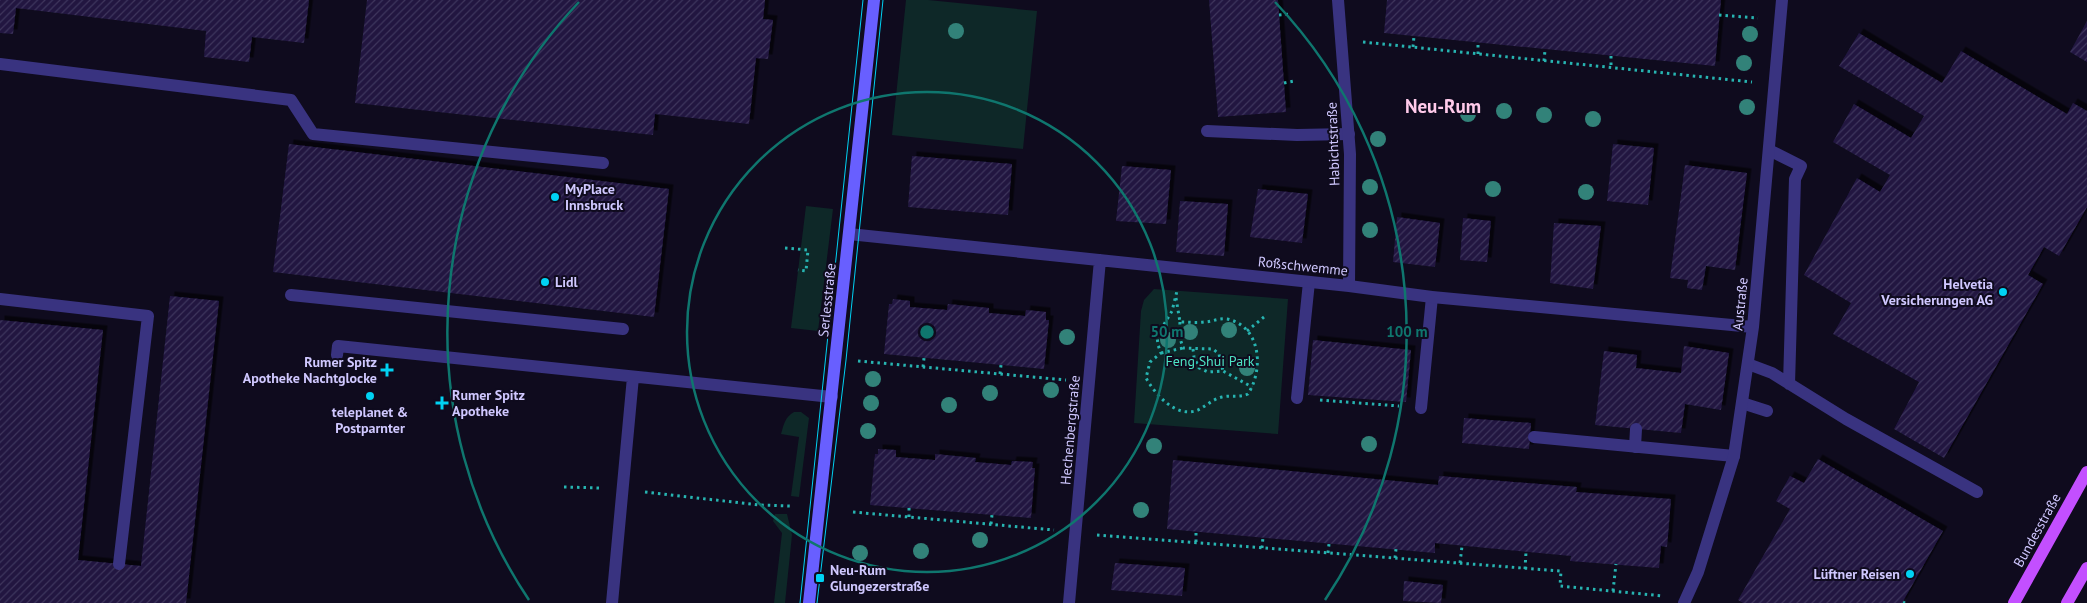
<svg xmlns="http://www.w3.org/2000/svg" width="2087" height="603" viewBox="0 0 2087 603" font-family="'PT Sans',sans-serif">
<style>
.green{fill:#0e2828}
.building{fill:url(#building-hatch);filter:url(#shadow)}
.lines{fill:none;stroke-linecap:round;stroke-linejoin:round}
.path{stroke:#27b4b1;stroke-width:3;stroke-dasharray:2.5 4;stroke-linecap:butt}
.lane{stroke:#393380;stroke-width:12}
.street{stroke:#393380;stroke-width:12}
.secondary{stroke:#685fff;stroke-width:12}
.primary{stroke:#c34fff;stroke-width:12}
.tram{stroke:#00d2f3;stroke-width:1}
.tree{fill:#328279}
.ring{fill:none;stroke:#0f766e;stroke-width:2.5}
.poi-dot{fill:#00d2f3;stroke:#0f0b1e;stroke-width:2}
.labels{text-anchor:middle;stroke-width:4;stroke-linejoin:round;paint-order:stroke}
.street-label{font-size:14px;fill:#d0c8ff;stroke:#0f0b1e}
.poi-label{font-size:14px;font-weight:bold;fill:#d0c8ff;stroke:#0f0b1e;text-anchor:start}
.park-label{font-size:14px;fill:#4ee4c4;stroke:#0f0b1e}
.district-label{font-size:19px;font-weight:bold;fill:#ffcaea;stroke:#0f0b1e}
.centre{fill:#0f766e;stroke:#0f0b1e;stroke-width:2.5}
.ring-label{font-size:15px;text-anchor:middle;font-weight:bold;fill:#0f766e;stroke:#0f0b1e;stroke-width:4;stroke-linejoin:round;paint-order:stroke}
</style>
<defs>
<pattern id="building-hatch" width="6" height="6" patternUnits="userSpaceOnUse" patternTransform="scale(1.25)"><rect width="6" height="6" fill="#201640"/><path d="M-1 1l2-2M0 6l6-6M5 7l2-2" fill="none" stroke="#3f365d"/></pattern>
<filter id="shadow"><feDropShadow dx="4.5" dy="-4.5" stdDeviation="0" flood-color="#0009"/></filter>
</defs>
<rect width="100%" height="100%" fill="#0f0b1e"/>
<path class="green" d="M906,0H928L1037,11L1023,149L892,135Z
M806,206L833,209L818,331L791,328Z
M1154,289L1288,299L1278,434L1134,423L1141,311L1144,300Z
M794,412H801L809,418L799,497L791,496L799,437L781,434C784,424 785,417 794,412Z
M775,514H787L792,535L785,603H774L782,533L773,521Z"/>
<path class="building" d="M0,0H309L304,43L252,37L249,62L204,57L206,31L16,8L13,34L0,33Z
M367,0H765L763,19L773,20L768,59L756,58L749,124L655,114L653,135L355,103Z
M1209,0H1278L1286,112L1218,117Z
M1387,0H1721L1715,66L1384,33Z
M2087,21V62L2070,52Z
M1859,33L1942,83L1961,51L2067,114L2073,103L2087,111V207L2059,256L2044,247L2028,275L2043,284L1944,458L1894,429L1919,382L1833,334L1851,303L1804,275L1857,178L1880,192L1890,175L1833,142L1854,104L1911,138L1924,116L1839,66Z
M289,144L669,189L654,317L273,272Z
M1613,144L1654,148L1648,205L1607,201Z
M912,156L1012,164L1008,215L908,207Z
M1685,165L1747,173L1735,270L1706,266L1702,290L1687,288L1688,280L1670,278Z
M1122,166L1171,170L1166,224L1116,221Z
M1258,189L1308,194L1302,243L1250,237Z
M1180,201L1228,204L1224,256L1176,252Z
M1397,217L1440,223L1435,267L1393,262Z
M1463,218L1491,221L1487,262L1460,260Z
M1554,223L1601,226L1593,289L1550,283Z
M170,296L219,301L186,603H0V320L103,330L78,560L141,566Z
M893,299L910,301V307L947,310L948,304L989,308V313L1025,316L1026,310L1046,312V320H1049L1044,369L884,354L889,304H892Z
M1313,340L1411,350L1406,402L1308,395Z
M1684,346L1729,353L1721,410L1685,404L1681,433L1595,425L1604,351L1637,355L1636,368L1681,373Z
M1464,418L1531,423L1529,449L1462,443Z
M878,449L896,450V457L935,460V454L976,458L975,462L1011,465L1012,461L1033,462L1032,468H1035L1031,518L870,505L875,454H878Z
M1818,459L1943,531L1902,603H1743L1738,600L1790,509L1776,501L1790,476L1804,483Z
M1173,460L1438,485L1439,476L1577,487L1576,492L1671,499L1667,547L1661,546L1659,568L1570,561L1571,556L1435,543V553L1167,529Z
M1115,563L1185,568L1182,596L1111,590Z
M1404,581L1443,585L1441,603L1403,601Z"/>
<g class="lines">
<path class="path" d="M1279,15L1290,14
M1719,15L1758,18
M1363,42L1752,82
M1413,47L1414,36
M1478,54V43
M1611,56V68
M1544,61L1545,50
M1284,83L1294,81
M785,248L808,250L806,271L798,270
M1176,298L1180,322C1188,322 1196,323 1204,322C1212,322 1218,318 1227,319C1261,326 1264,369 1248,394C1239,398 1231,395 1222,397C1213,399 1206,406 1198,410C1176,419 1155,394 1146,378L1150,362L1161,353L1158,345L1157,336L1172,311L1177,291
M1180,322L1179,335L1183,348L1213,349L1219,354L1223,371
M1247,331L1264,317
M1193,349L1194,357L1199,368L1208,372L1223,371L1252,387
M1161,353L1183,348
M858,361L1066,380
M923,367L924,358
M1000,374L1001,365
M1320,400L1399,406
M564,487L601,488
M645,492L759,505L791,506
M853,512L1054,530
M909,517V508
M991,524L992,515
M1097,535L1561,571L1560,586L1663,596
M1196,542V532
M1262,548L1263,537
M1328,553L1329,544
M1395,558L1396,549
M1460,563L1462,546
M1525,569L1526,552
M1613,591L1616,564
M1903,602L1905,603"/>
<path class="lane" d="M0,64L291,100L313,134L603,163
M1207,131L1297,135L1349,134
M1769,150L1801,166L1795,179L1789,384
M291,295L623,329
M0,299L148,316L119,564
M337,355L338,346L832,397
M1748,364L1772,373L1846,419L1977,492
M1297,398L1309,282
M1742,403L1767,411
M1421,408L1432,297
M1534,437L1734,456
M1635,447L1636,429
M612,603L633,377"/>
<path class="street" d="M1338,0L1350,154L1349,286
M849,234L1349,286L1432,297L1753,327
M1069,603L1100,260
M1684,603L1698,572L1734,456L1753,327L1782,0"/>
<path class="secondary" d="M809,603L874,0"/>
<path class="primary" d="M2014,603L2087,472
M2067,603L2087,568"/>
<path class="tram" d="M800,603L863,0
M817,603L846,360L883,0"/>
</g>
<g class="tree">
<circle cx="956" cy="31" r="8"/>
<circle cx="1750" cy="34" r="8"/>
<circle cx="1744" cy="63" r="8"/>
<circle cx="1747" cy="107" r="8"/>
<circle cx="1504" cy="111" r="8"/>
<circle cx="1468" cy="114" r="8"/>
<circle cx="1544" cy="115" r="8"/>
<circle cx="1593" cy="119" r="8"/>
<circle cx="1378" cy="139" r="8"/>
<circle cx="1370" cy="187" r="8"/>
<circle cx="1493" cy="189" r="8"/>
<circle cx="1586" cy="192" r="8"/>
<circle cx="1370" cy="230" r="8"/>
<circle cx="1229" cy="330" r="8"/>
<circle cx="1190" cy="332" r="8"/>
<circle cx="1067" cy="337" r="8"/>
<circle cx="1168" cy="340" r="8"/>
<circle cx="1247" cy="368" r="8"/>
<circle cx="873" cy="379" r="8"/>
<circle cx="1051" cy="390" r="8"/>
<circle cx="990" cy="393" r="8"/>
<circle cx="871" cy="403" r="8"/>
<circle cx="949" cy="405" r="8"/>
<circle cx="868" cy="431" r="8"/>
<circle cx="1369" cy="444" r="8"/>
<circle cx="1154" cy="446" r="8"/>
<circle cx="1141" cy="510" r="8"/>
<circle cx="980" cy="540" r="8"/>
<circle cx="921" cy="551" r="8"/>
<circle cx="860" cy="553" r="8"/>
</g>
<g class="ring">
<circle cx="927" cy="332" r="240"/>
<path d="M529 600A480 480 0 0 1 579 2M1275 2A480 480 0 0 1 1325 600"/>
</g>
<g class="poi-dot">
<circle cx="555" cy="197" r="5"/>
<circle cx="545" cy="282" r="5"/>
<circle cx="2003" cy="292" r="5"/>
<path d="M384.5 362.5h5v5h5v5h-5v5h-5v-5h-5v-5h5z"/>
<circle cx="370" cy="396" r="5"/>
<path d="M439.5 395.5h5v5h5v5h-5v5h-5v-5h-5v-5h5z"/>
<circle cx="1910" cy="574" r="5"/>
<rect x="815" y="573" width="10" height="10" rx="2.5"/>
</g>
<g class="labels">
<g class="street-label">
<text transform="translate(1333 144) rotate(-92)" y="5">Habichtstraße</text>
<text transform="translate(1303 266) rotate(6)" y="5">Roßschwemme</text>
<text transform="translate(827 300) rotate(-84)" y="5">Serlesstraße</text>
<text transform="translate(1740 304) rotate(-84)" y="5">Austraße</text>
<text transform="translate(1070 430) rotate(-85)" y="5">Hechenbergstraße</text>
<text transform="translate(2037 530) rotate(-61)" y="5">Bundesstraße</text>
</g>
<g class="poi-label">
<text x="565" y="194">MyPlace<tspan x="565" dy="16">Innsbruck</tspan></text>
<text x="555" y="287">Lidl</text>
<text x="1993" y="289" text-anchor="end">Helvetia<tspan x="1993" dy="16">Versicherungen AG</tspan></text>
<text x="377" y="367" text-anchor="end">Rumer Spitz<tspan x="377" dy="16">Apotheke Nachtglocke</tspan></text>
<text x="452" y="400">Rumer Spitz<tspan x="452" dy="16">Apotheke</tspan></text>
<text x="370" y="417" text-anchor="middle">teleplanet &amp;<tspan x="370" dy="16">Postparnter</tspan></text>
<text x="830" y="575">Neu-Rum<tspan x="830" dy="16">Glungezerstraße</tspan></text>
<text x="1900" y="579" text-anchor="end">Lüftner Reisen</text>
</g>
<g class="park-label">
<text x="1210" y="366">Feng Shui Park</text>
</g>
<g class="district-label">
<text x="1443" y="113">Neu-Rum</text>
</g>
</g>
<circle cx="927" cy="332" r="8" class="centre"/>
<g class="ring-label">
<text x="1167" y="337">50 m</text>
<text x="1407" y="337">100 m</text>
</g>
</svg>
